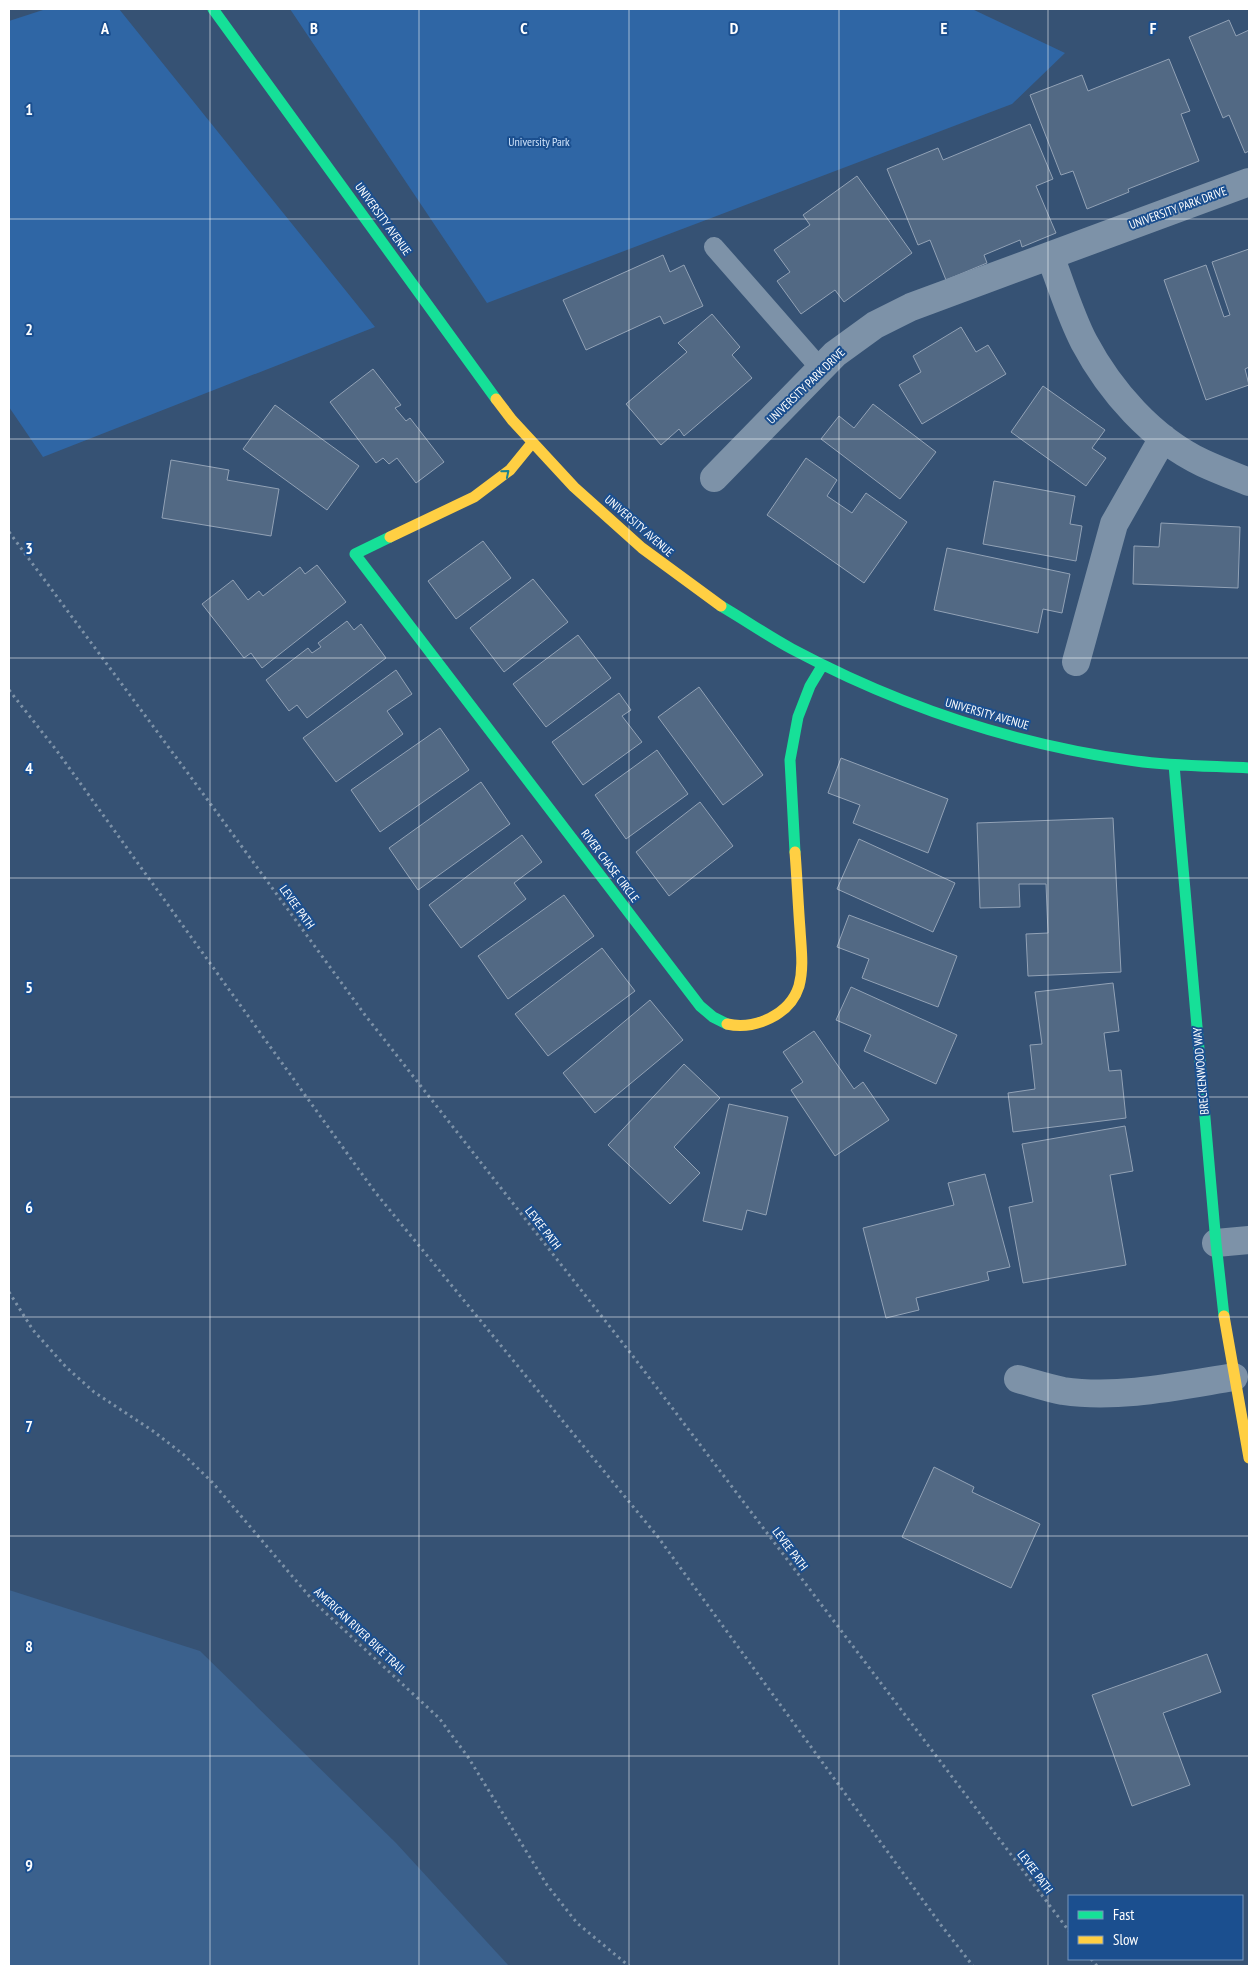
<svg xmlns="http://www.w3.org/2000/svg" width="1258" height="1975" viewBox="0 0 1258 1975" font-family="'PT Sans Narrow',sans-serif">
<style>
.green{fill:#2f66a5}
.water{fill:#3b618d}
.building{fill:#526984;stroke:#92a2b6}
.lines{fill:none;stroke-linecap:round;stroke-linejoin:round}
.path{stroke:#7d92a8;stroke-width:3;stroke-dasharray:2.5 4;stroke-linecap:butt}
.lane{stroke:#7d92a8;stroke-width:20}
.street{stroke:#7d92a8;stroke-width:28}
.fast{stroke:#16e098;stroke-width:11}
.slow{stroke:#ffcf43;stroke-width:11}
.oneway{stroke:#198292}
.grid{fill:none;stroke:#fff;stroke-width:1;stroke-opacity:0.55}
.labels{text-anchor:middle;stroke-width:4;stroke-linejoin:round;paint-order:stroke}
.park-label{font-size:12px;fill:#cfe3fa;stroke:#1b4f8f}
.street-label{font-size:12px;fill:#fff;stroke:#1b4f8f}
.grid-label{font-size:16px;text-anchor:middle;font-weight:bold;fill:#fff;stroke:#1b4f8f;stroke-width:4;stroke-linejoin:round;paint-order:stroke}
</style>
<rect width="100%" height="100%" fill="#365274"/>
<path class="green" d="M46,9H119L375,327L43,457L9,407V21Z
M290,9H972L1065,53L1012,104L487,303Z"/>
<path class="water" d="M9,1590L200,1651L396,1843L509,1966H9Z"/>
<path class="building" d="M1229,20L1236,36L1249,30V151L1245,153L1229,115L1223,118L1189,37Z
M1169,59L1190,111L1181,114L1199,161L1128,189L1129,192L1087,209L1073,171L1061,175L1030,95L1082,75L1088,91Z
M1030,124L1053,179L1036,186L1056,233L1022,247L1020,240L984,255L987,263L946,280L930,240L918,245L887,169L938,148L943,160Z
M857,176L912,253L844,302L835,290L801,314L777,281L790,272L774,250L810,225L803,215Z
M1249,249V367L1245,369L1249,385L1206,400L1164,280L1206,265L1224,317L1230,315L1212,262Z
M663,255L670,272L684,265L703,306L664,324L660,316L586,350L563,300Z
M712,314L740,347L732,355L752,378L684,436L679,429L661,445L626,404L687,352L678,343Z
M961,327L976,352L988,345L1006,374L922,424L899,385L921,372L913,356Z
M373,369L401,405L395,408L406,421L410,418L444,462L416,483L397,458L389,464L383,458L376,463L330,402Z
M1043,386L1105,430L1092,448L1106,458L1086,486L1011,432Z
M873,404L936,452L900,499L821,439L839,416L854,428Z
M275,405L359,466L327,510L243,449Z
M806,458L837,480L827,496L852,513L866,493L907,522L864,583L767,515Z
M171,460L229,470L227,480L279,489L271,536L162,518Z
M994,481L1075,496L1070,524L1082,526L1076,561L983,544Z
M1161,523L1240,527L1238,588L1133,584L1134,546L1159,547Z
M483,541L511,578L456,619L428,581Z
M947,548L1070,574L1062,613L1043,609L1038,633L934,610Z
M317,565L346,602L262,668L251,653L244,658L202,604L233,580L248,600L259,591L263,596L300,567L305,574Z
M533,579L568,622L504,672L470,628Z
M347,621L354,630L361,624L386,658L307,718L297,705L289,711L266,680L308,648L312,653L321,647L318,643Z
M578,635L611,678L546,727L513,684Z
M396,670L412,694L387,711L403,734L336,782L303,738Z
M699,687L763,775L723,805L658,717Z
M619,693L631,710L622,716L642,742L583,785L552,742Z
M440,728L469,770L380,832L351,790Z
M657,750L688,794L626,839L595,795Z
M841,758L948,799L928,853L853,823L860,805L828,793Z
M481,782L510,824L418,890L389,848Z
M700,802L733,846L669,896L636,852Z
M1113,818L1121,972L1028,976L1026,934L1048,933L1046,884H1019L1020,907L980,908L977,823Z
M522,835L542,862L514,883L526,899L461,948L429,905Z
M859,839L955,883L933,932L837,889Z
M564,895L594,936L508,999L478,956Z
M849,915L957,956L938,1007L862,978L869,959L837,947Z
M602,948L635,991L548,1056L515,1014Z
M1113,983L1119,1031L1104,1033L1109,1071L1121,1070L1126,1118L1013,1132L1008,1093L1035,1089L1030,1045L1042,1044L1035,992Z
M851,987L957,1035L936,1084L864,1051L871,1035L836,1020Z
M650,1000L683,1040L595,1113L563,1073Z
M814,1031L854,1089L863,1082L889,1120L835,1156L791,1090L803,1082L783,1052Z
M684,1064L720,1098L674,1147L700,1173L670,1204L608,1145Z
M729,1104L788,1117L766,1215L747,1210L742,1230L703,1221Z
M1125,1126L1133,1171L1110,1175L1126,1265L1023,1283L1009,1207L1033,1202L1022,1144Z
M985,1174L1010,1267L987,1272L989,1280L916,1298L919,1310L886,1318L863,1228L954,1205L948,1183Z
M934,1467L974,1487L972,1492L1040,1524L1011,1588L902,1537Z
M1207,1654L1221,1692L1163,1713L1190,1785L1132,1806L1092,1695Z"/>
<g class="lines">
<path class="path" d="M9,532L207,799L365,1015L629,1351L1069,1931
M9,690L57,751L375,1192L658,1537L941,1925L973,1966
M9,1292L33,1330L66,1367L94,1392L153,1431L184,1455L213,1483L315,1603L439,1718L468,1757L547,1885L577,1923L629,1966
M1091,1959L1097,1966"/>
<path class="lane" d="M714,247L821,369"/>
<path class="street" d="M1050,256C1061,284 1070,315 1084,342C1110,391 1152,439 1203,463C1218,470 1234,476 1249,482
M714,478L835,354L875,325L911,307L1249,182
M1076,662L1114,524L1163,438
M1216,1243L1249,1240
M1018,1379C1033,1383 1048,1388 1063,1391C1119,1399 1178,1386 1234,1377"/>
<path class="fast" d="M213,9L496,399
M390,537L355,554L700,1006L713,1017L727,1024
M721,606C745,620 768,636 792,649C899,706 1016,745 1136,761C1173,766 1211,766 1249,768
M1174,765L1216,1243L1224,1316
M795,852L790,760L798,717L810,686L822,666"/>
<path class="slow" d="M496,399L512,420L574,487L642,548L721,606
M390,537L474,497L510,470L532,443
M727,1024C755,1030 790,1015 799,986C804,967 801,948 800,929C798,903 797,877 795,852
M1224,1316L1249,1458"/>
</g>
<defs><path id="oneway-chevron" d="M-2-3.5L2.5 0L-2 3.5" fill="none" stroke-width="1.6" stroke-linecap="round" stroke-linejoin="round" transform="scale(1.25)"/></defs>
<use class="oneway" href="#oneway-chevron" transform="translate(506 473) rotate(-40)"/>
<path class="grid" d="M210,9V1966M419,9V1966M629,9V1966M839,9V1966M1048,9V1966M9,219H1249M9,439H1249M9,658H1249M9,878H1249M9,1097H1249M9,1317H1249M9,1536H1249M9,1756H1249"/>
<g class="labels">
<g class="park-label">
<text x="539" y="146">University Park</text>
</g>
<g class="street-label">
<text transform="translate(1178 208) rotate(-20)" y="4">UNIVERSITY PARK DRIVE</text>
<text transform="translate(383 219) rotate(54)" y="4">UNIVERSITY AVENUE</text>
<text transform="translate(806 386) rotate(-44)" y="4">UNIVERSITY PARK DRIVE</text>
<text transform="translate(639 526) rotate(41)" y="4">UNIVERSITY AVENUE</text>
<text transform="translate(987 714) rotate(16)" y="4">UNIVERSITY AVENUE</text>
<text transform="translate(610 866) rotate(53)" y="4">RIVER CHASE CIRCLE</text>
<text transform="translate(297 907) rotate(54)" y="4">LEVEE PATH</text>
<text transform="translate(1201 1071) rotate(-95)" y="4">BRECKENWOOD WAY</text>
<text transform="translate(543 1228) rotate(52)" y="4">LEVEE PATH</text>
<text transform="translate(790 1549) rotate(53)" y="4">LEVEE PATH</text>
<text transform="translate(360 1631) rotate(43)" y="4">AMERICAN RIVER BIKE TRAIL</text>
<text transform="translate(1035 1872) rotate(53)" y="4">LEVEE PATH</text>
</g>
</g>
<g class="grid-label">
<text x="105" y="34">A</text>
<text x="314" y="34">B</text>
<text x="524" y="34">C</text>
<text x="734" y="34">D</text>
<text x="944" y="34">E</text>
<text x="1153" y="34">F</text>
<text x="29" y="115">1</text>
<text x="29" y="335">2</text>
<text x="29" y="554">3</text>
<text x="29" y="774">4</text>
<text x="29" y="993">5</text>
<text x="29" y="1213">6</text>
<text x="29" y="1432">7</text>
<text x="29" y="1652">8</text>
<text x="29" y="1871">9</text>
</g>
<rect width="1258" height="1975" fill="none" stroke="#ffffff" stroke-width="20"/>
<rect x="1068" y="1895" width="175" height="65" fill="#1b4f8f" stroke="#7695bc"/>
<rect x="1078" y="1911" width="25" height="8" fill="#16e098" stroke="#7695bc"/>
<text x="1113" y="1920" font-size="15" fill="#ffffff">Fast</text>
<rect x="1078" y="1936" width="25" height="8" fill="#ffcf43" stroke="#7695bc"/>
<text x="1113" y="1945" font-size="15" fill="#ffffff">Slow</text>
</svg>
